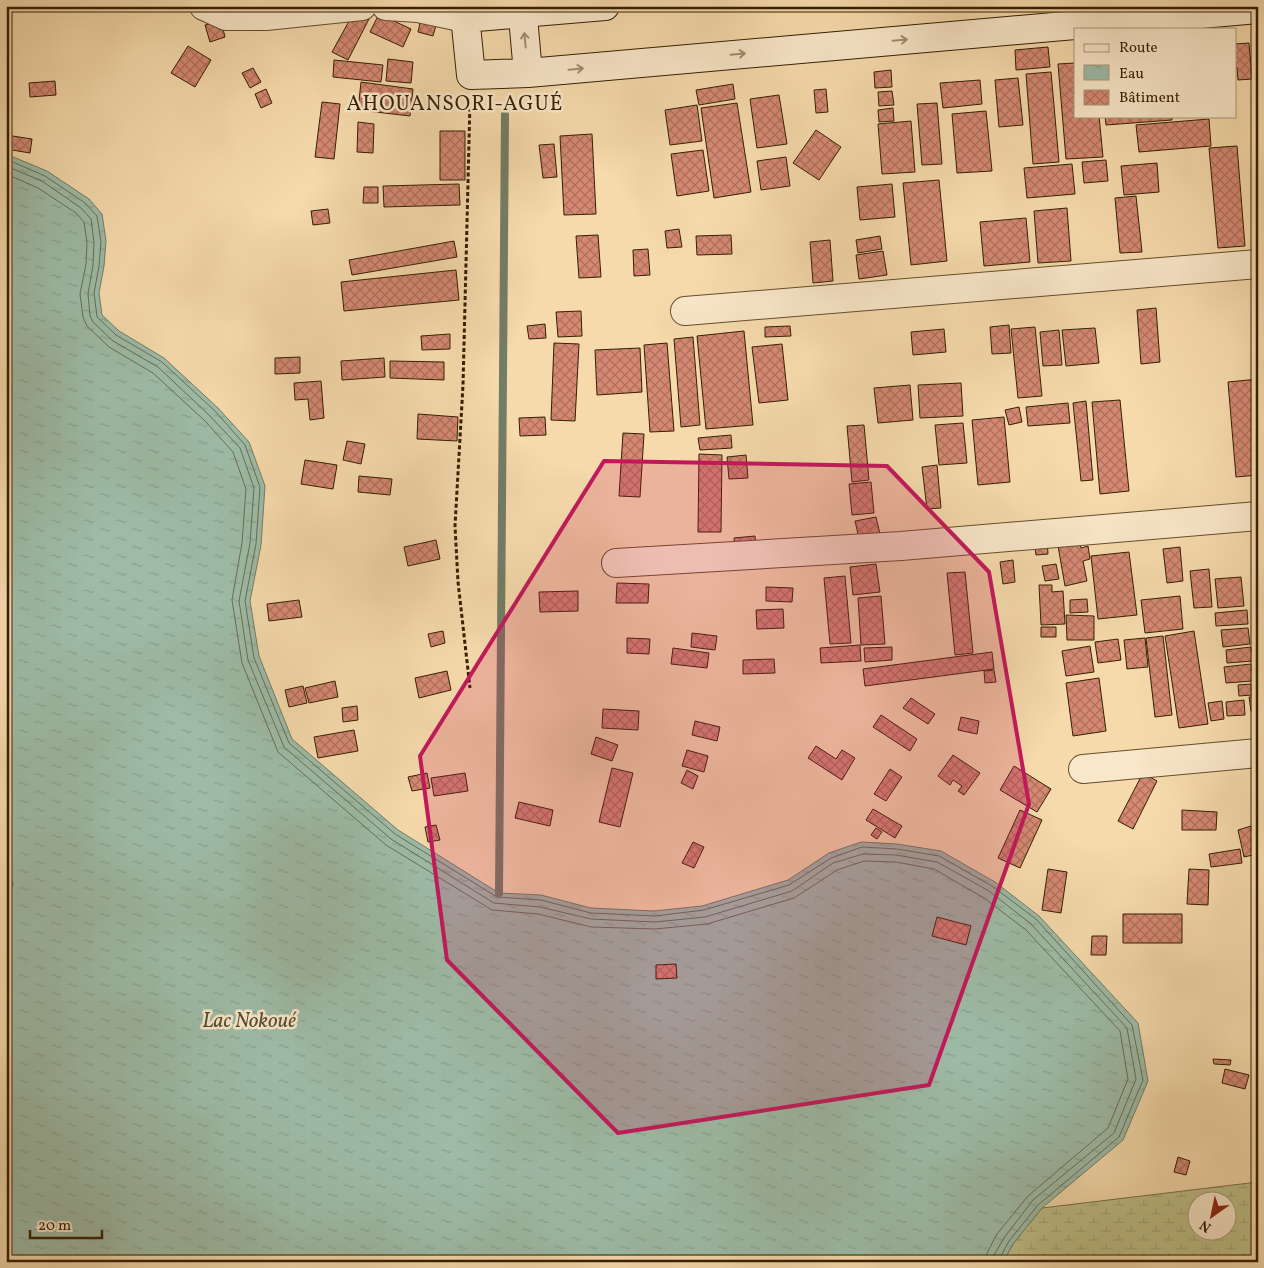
<svg xmlns="http://www.w3.org/2000/svg" width="1264" height="1268" viewBox="0 0 1264 1268" font-family="Vollkorn,serif">
<style>
.wetland{fill:url(#wetland-marsh);stroke:#796f45;fill-rule:evenodd}
.water{fill:url(#water-ripples);stroke:#737d65}
.lines{fill:none;stroke-linecap:round;stroke-linejoin:round}
.shore{stroke:#686d54;stroke-width:1}
.stream{stroke:#737d65;stroke-width:8}
.building{fill:url(#building-cross-hatch);stroke:#341f02}
.minor-casing{stroke:#644e2c;stroke-width:30}
.secondary-casing{stroke:#341f02;stroke-width:30}
.path{stroke:#341f02;stroke-width:3;stroke-dasharray:4 2.5;stroke-linecap:butt}
.minor{stroke:#f9e7c9;stroke-width:28}
.secondary{stroke:#f9e7c9;stroke-width:28}
.oneway{stroke:#a08d6f}
.marked{fill:#c2185b;fill-opacity:0.2;stroke:#c2185b;stroke-width:4;stroke-linejoin:round}
.labels{text-anchor:middle;stroke-width:5;stroke-linejoin:round;paint-order:stroke}
.neighbourhood-label{font-size:21px;letter-spacing:1px;fill:#341f02;stroke:#f9e7c9}
.water-label{font-size:21px;font-style:italic;fill:#544e34;stroke:#f9e7c9}
</style>
<defs>
<pattern id="wetland-marsh" width="20" height="14" patternUnits="userSpaceOnUse" patternTransform="scale(1.25)"><rect width="20" height="14" fill="#bebf88"/><path d="M1 5h8M5 5V1M11 12h8M15 12V8" fill="none" stroke="#a4a474"/></pattern>
<pattern id="water-ripples" width="26" height="14" patternUnits="userSpaceOnUse" patternTransform="scale(1.25)"><rect width="26" height="14" fill="#9dbba7"/><path d="M2 4q2-2 4 0t4 0M15 11q2-2 4 0t4 0" fill="none" stroke="#88a08e"/></pattern>
<pattern id="building-cross-hatch" width="8" height="8" patternUnits="userSpaceOnUse" patternTransform="scale(1.25)"><rect width="8" height="8" fill="#d58973"/><path d="M0 0l8 8M0 8l8-8" fill="none" stroke="#ae6f5c"/></pattern>
</defs>
<rect width="100%" height="100%" fill="#f6daac"/>
<filter id="stains"><feTurbulence type="fractalNoise" baseFrequency=".004" numOctaves="4"/><feColorMatrix values="0 0 0 0 .2 0 0 0 0 .09 0 0 0 0 .02 0 0 0 .5 -.17"/></filter>
<radialGradient id="worn" r=".72"><stop offset=".6" stop-color="#630" stop-opacity="0"/><stop offset="1" stop-color="#630" stop-opacity=".3"/></radialGradient>
<path class="wetland" d="M1258,1182V1262H1003L1013,1244L1042,1208ZM1196,1200H1226V1230H1196Z"/>
<path class="water" d="M6,154L47,171L89,199L102,214L106,241L104,266L99,293L102,315L119,331L164,358L218,408L249,442L265,486L261,545L250,601L259,656L292,739L398,830L499,893L541,895L591,908L654,911L702,906L788,880L829,853L861,842L897,844L941,851L995,882L1039,916L1138,1023L1148,1081L1123,1140L1042,1208L1013,1244L1003,1262H6Z"/>
<g class="lines">
<path class="shore" d="M6,159L45,176L85,203L97,216L101,242L99,266L94,293L97,317L116,335L162,362L215,411L245,445L260,487L256,544L245,601L254,658L289,743L395,834L497,897L541,900L591,913L655,916L704,910L789,885L831,858L862,847L897,849L939,856L992,886L1036,919L1132,1025L1143,1080L1119,1137L1038,1205L1009,1241L1000,1258L999,1262
M6,166L42,181L81,208L91,219L94,242L93,265L88,294L90,316L93,322L113,341L158,367L210,416L240,448L254,488L250,543L239,601L248,660L284,747L391,839L494,903L540,907L591,919L655,922L705,917L792,891L833,863L863,854L896,855L937,862L989,891L1031,924L1127,1028L1136,1079L1114,1133L1033,1200L1004,1238L994,1255L993,1262
M6,174L38,188L76,213L84,222L87,242L86,264L80,294L83,317L87,326L109,347L153,373L205,421L233,452L246,489L242,543L232,600L242,663L278,752L386,845L492,910L538,914L591,927L655,929L707,924L794,898L837,870L864,861L896,862L934,869L984,898L1026,930L1120,1031L1128,1079L1108,1128L1028,1196L997,1234L987,1253L986,1262"/>
<path class="stream" d="M499,893L505,115"/>
</g>
<path class="building" d="M354,12L369,19L348,60L332,52Z
M379,14L411,29L403,47L370,32Z
M422,14L438,18L433,36L418,32Z
M221,21L225,37L210,42L205,25Z
M1249,43L1252,79L1238,80L1237,68H1235V44Z
M188,46L211,60L195,87L171,73Z
M1048,47L1050,67L1016,70L1015,50Z
M388,59L413,62L411,83L386,81Z
M334,60L383,65L381,82L333,77Z
M1075,63V116H1099L1103,157L1066,159L1058,64Z
M253,68L261,82L250,88L242,73Z
M891,70L892,87L875,88L874,72Z
M1051,72L1059,162L1033,164L1026,74Z
M1018,78L1023,125L999,127L995,80Z
M980,80L982,104L943,108L940,83Z
M55,81L56,95L30,97L29,83Z
M361,82L413,89L410,116L358,110Z
M733,84L735,99L699,105L696,90Z
M266,89L272,103L261,108L255,94Z
M826,89L828,112L816,113L814,90Z
M892,91L894,105L879,106L878,92Z
M779,95L787,144L757,148L750,99Z
M322,102L340,104L334,159L315,157Z
M737,103L751,192L714,198L701,108Z
M937,103L942,164L922,165L917,104Z
M697,105L702,141L670,145L665,110Z
M893,108L894,121L879,122L878,110Z
M986,111L992,171L957,173L952,114Z
M1105,116H1172V120L1106,125Z
M1209,119L1211,146L1139,152L1136,125Z
M911,121L915,172L882,174L878,124Z
M358,122L374,124L373,153L357,152Z
M816,130L841,147L819,180L793,163Z
M440,131H465V180H440Z
M592,134L596,214L564,215L560,136Z
M6,135L32,139L30,153L6,149Z
M554,144L557,177L543,178L539,145Z
M1237,146L1245,246L1218,248L1209,148Z
M703,150L709,191L677,196L671,154Z
M786,157L790,186L761,190L757,161Z
M1106,160L1108,181L1084,183L1082,162Z
M1157,163L1159,192L1124,195L1121,166Z
M1072,164L1075,194L1027,198L1024,168Z
M939,180L947,261L911,265L903,183Z
M459,184L460,205L384,207L383,186Z
M892,184L895,217L860,220L857,187Z
M364,187H378V203H363Z
M1136,196L1142,252L1120,253L1115,198Z
M1067,208L1071,261L1038,263L1034,211Z
M328,209L330,223L313,225L311,211Z
M1026,218L1030,262L984,266L980,222Z
M679,229L682,247L667,248L665,231Z
M598,235L601,277L579,278L576,236Z
M731,235L732,254L697,255L696,236Z
M880,236L882,249L858,253L856,240Z
M830,240L833,281L813,283L810,242Z
M454,241L457,257L352,275L349,260Z
M648,249L650,275L634,276L633,250Z
M883,251L887,275L859,279L856,255Z
M456,270L459,300L344,311L341,282Z
M1156,308L1160,362L1141,364L1137,310Z
M581,311L582,336L558,337L556,312Z
M545,324L546,338L529,339L527,326Z
M1009,325L1011,353L992,354L990,327Z
M790,326L791,336L765,337V327Z
M1035,327L1042,396L1018,398L1011,329Z
M1095,328L1099,363L1066,366L1062,330Z
M944,329L946,352L913,355L911,332Z
M1059,330L1062,365L1043,366L1040,332Z
M744,331L753,425L706,429L697,336Z
M450,334V349L422,350L421,336Z
M693,337L700,425L681,427L674,339Z
M554,343L579,344L575,421L551,420Z
M667,343L674,431L650,432L644,345Z
M782,344L788,400L759,403L752,347Z
M640,348L642,392L597,395L595,350Z
M300,357V373L275,374V358Z
M384,358L385,377L342,380L341,361Z
M390,361L444,362V380L390,378Z
M1258,379V475L1236,477L1228,382Z
M321,381L324,418L310,420L308,399L295,400L294,383Z
M961,383L963,416L920,418L918,385Z
M910,385L913,420L878,423L874,388Z
M1120,400L1129,491L1100,494L1092,402Z
M1086,401L1093,480L1081,481L1073,403Z
M1068,403L1070,423L1028,426L1026,407Z
M1019,407L1022,422L1009,425L1005,410Z
M418,414L458,417L457,441L417,439Z
M545,417L546,435L520,436L519,418Z
M1004,417L1010,482L978,485L972,420Z
M963,423L967,463L939,465L935,425Z
M864,425L869,480L852,482L847,426Z
M623,433L644,434L640,497L619,496Z
M731,435L732,448L700,450L698,438Z
M347,441L365,444L361,464L343,460Z
M699,454L722,455L721,532H698Z
M746,455L748,478L729,479L727,457Z
M305,460L337,465L333,489L301,484Z
M937,465L941,508L927,509L922,467Z
M359,476L392,479L390,495L358,492Z
M871,482L874,513L852,515L849,484Z
M876,517L881,538L860,543L855,521Z
M755,536L756,548L735,551L734,538Z
M1047,539L1048,554L1036,555L1034,540Z
M436,540L440,559L408,566L404,547Z
M1079,542L1081,548L1088,546L1090,559L1083,561L1087,581L1065,586L1058,546Z
M1180,547L1183,581L1167,583L1163,549Z
M1129,552L1137,615L1098,619L1091,556Z
M1013,560L1015,582L1003,584L1000,562Z
M876,564L880,592L853,595L850,567Z
M1056,564L1059,579L1045,581L1042,566Z
M1209,569L1212,607L1194,608L1190,571Z
M965,572L973,653L955,655L947,573Z
M845,576L851,643L830,644L824,578Z
M1241,577L1244,606L1218,608L1215,579Z
M617,583L649,584L648,603H616Z
M1039,585H1052V592L1063,591L1065,624L1041,625Z
M766,587L793,588L792,602L766,601Z
M578,591V611L540,612L539,592Z
M881,596L885,644L861,645L858,598Z
M1180,596L1183,629L1145,633L1141,600Z
M1087,599L1088,612L1070,613V600Z
M299,600L302,617L269,621L267,604Z
M783,609L784,628L757,629L756,610Z
M1247,610L1248,624L1216,626L1215,613Z
M1066,615L1094,616V640H1067Z
M1041,627H1056V637H1041Z
M1248,628L1250,644L1223,647L1221,630Z
M443,631L445,643L431,647L428,634Z
M1194,631L1208,724L1179,728L1165,636Z
M692,633L717,636L715,650L691,647Z
M1163,636L1172,715L1155,717L1146,638Z
M627,638L650,639L649,654L627,653Z
M1145,638L1148,667L1127,669L1124,640Z
M1118,639L1121,660L1098,663L1095,642Z
M860,645L861,661L821,663L820,648Z
M1090,646L1094,672L1066,676L1062,651Z
M892,647V660L865,662L864,648Z
M1251,647L1253,661L1227,663L1226,650Z
M673,648L709,653L707,668L671,664Z
M992,652L994,669L865,686L863,669Z
M774,659L775,673L743,674V660Z
M1251,664L1253,681L1226,683L1224,667Z
M994,670L996,682L985,683L984,671Z
M447,671L451,690L419,698L415,678Z
M1099,678L1106,731L1073,736L1066,683Z
M335,681L338,697L309,703L305,688Z
M1251,684L1252,695L1239,696L1238,685Z
M303,686L307,703L289,707L285,690Z
M1249,697H1258V710L1251,711Z
M911,698L935,714L928,724L903,708Z
M1244,700L1245,715L1227,716L1226,702Z
M1222,701L1224,719L1211,721L1208,703Z
M357,706L358,720L343,722L342,708Z
M603,709L639,711L638,730L602,728Z
M881,715L917,739L910,751L873,727Z
M961,717L979,721L977,734L958,730Z
M695,721L720,727L717,741L692,735Z
M354,730L358,751L318,758L314,737Z
M596,737L618,745L612,761L591,754Z
M816,746L836,759L842,750L855,758L842,780L808,758Z
M687,750L708,756L704,772L682,766Z
M953,755L980,773L964,795L958,791L962,786L953,780L950,785L938,776Z
M1014,766L1051,789L1037,812L1000,790Z
M612,768L633,773L620,827L599,822Z
M890,769L902,777L886,801L874,794Z
M687,770L698,776L693,789L681,783Z
M427,773L430,788L412,791L408,777Z
M465,773L468,791L434,796L431,778Z
M1143,773L1157,781L1133,829L1118,821Z
M1258,778V801L1253,779Z
M519,802L553,810L550,826L515,818Z
M873,809L902,826L895,838L866,820Z
M1020,810L1042,820L1020,868L998,858Z
M1182,810L1217,812L1216,830H1182Z
M436,825L440,840L428,842L425,827Z
M1251,826L1258,854L1244,857L1238,830Z
M876,828L882,832L877,839L871,835Z
M693,842L704,847L694,868L682,863Z
M1240,849L1242,863L1211,867L1209,854Z
M8,868L13,885L6,888V869Z
M1048,869L1067,872L1061,913L1042,910Z
M1189,869L1209,870L1208,905L1187,904Z
M1123,914H1182V943H1123Z
M937,917L971,926L966,945L932,936Z
M1092,936H1107L1106,955H1091Z
M676,964L677,978L656,979V965Z
M1213,1059L1231,1060L1230,1065L1214,1064Z
M1225,1069L1249,1075L1245,1089L1222,1083Z
M1178,1157L1190,1161L1186,1175L1174,1172Z"/>
<g class="lines">
<g class="minor-casing">
<path id="minor" d="M204,6L226,16H266L362,6
M386,6L418,8L465,18
M685,311L1258,264
M616,563L901,546L1258,516
M1083,769L1258,753"/>
</g>
<g class="secondary-casing">
<path id="secondary" d="M464,6L471,75L528,73L1258,9
M522,6L528,73
M465,18L605,6"/>
</g>
<path class="path" d="M470,101L463,385L455,526L458,582L470,688"/>
<use href="#minor" class="minor"/>
<use href="#secondary" class="secondary"/>
</g>
<defs><path id="oneway-shaft" d="M-6 0H5M1.5-3L5.5 0L1.5 3" fill="none" stroke-width="1.6" stroke-linecap="round" stroke-linejoin="round" transform="scale(1.25)"/></defs>
<g class="oneway">
<use href="#oneway-shaft" transform="translate(525 40) rotate(-95)"/>
<use href="#oneway-shaft" transform="translate(900 40) rotate(-5)"/>
<use href="#oneway-shaft" transform="translate(738 54) rotate(-5)"/>
<use href="#oneway-shaft" transform="translate(576 69) rotate(-5)"/>
</g>
<path class="marked" d="M604,461L887,466L989,572L1029,804L929,1085L618,1133L447,960L420,756Z"/>
<g class="labels">
<g class="neighbourhood-label">
<text x="455" y="110">AHOUANSORI-AGUÉ</text>
</g>
<g class="water-label">
<text x="249" y="1027">Lac Nokoué</text>
</g>
</g>
<rect width="1264" height="1268" fill="none" stroke="#f6daac" stroke-width="25"/>
<rect x="8" y="8" width="1249" height="1253" fill="none" stroke="#341f02" stroke-width="2.5"/>
<rect x="12" y="12" width="1239" height="1243" fill="none" stroke="#341f02"/>
<rect x="1074" y="28" width="162" height="90" fill="#f9e7c9" stroke="#aa9779"/>
<rect x="1084" y="44" width="25" height="8" fill="#f9e7c9" stroke="#aa9779"/>
<text x="1119" y="52" font-size="15" fill="#341f02">Route</text>
<rect x="1084" y="65" width="25" height="15" fill="url(#water-ripples)" stroke="#aa9779"/>
<text x="1119" y="78" font-size="15" fill="#341f02">Eau</text>
<rect x="1084" y="90" width="25" height="15" fill="url(#building-cross-hatch)" stroke="#aa9779"/>
<text x="1119" y="102" font-size="15" fill="#341f02">Bâtiment</text>
<g transform="translate(1212 1216) rotate(213)"><circle r="24" fill="#f9e7c9" stroke="#aa9779"/>
<path d="M0-4L9 19L0 12L-9 19Z" fill="#8f2418"/>
<text y="-8" font-size="14" font-weight="bold" text-anchor="middle" fill="#341f02">N</text>
</g>
<path d="M30 1230v8h72v-8" fill="none" stroke="#341f02" stroke-width="2.5"/>
<text x="38" y="1230" font-size="15" fill="#341f02" stroke="#f9e7c9" stroke-width="4" paint-order="stroke">20 m</text>
<rect width="100%" height="100%" filter="url(#stains)"/>
<rect width="100%" height="100%" fill="url(#worn)"/>
</svg>
